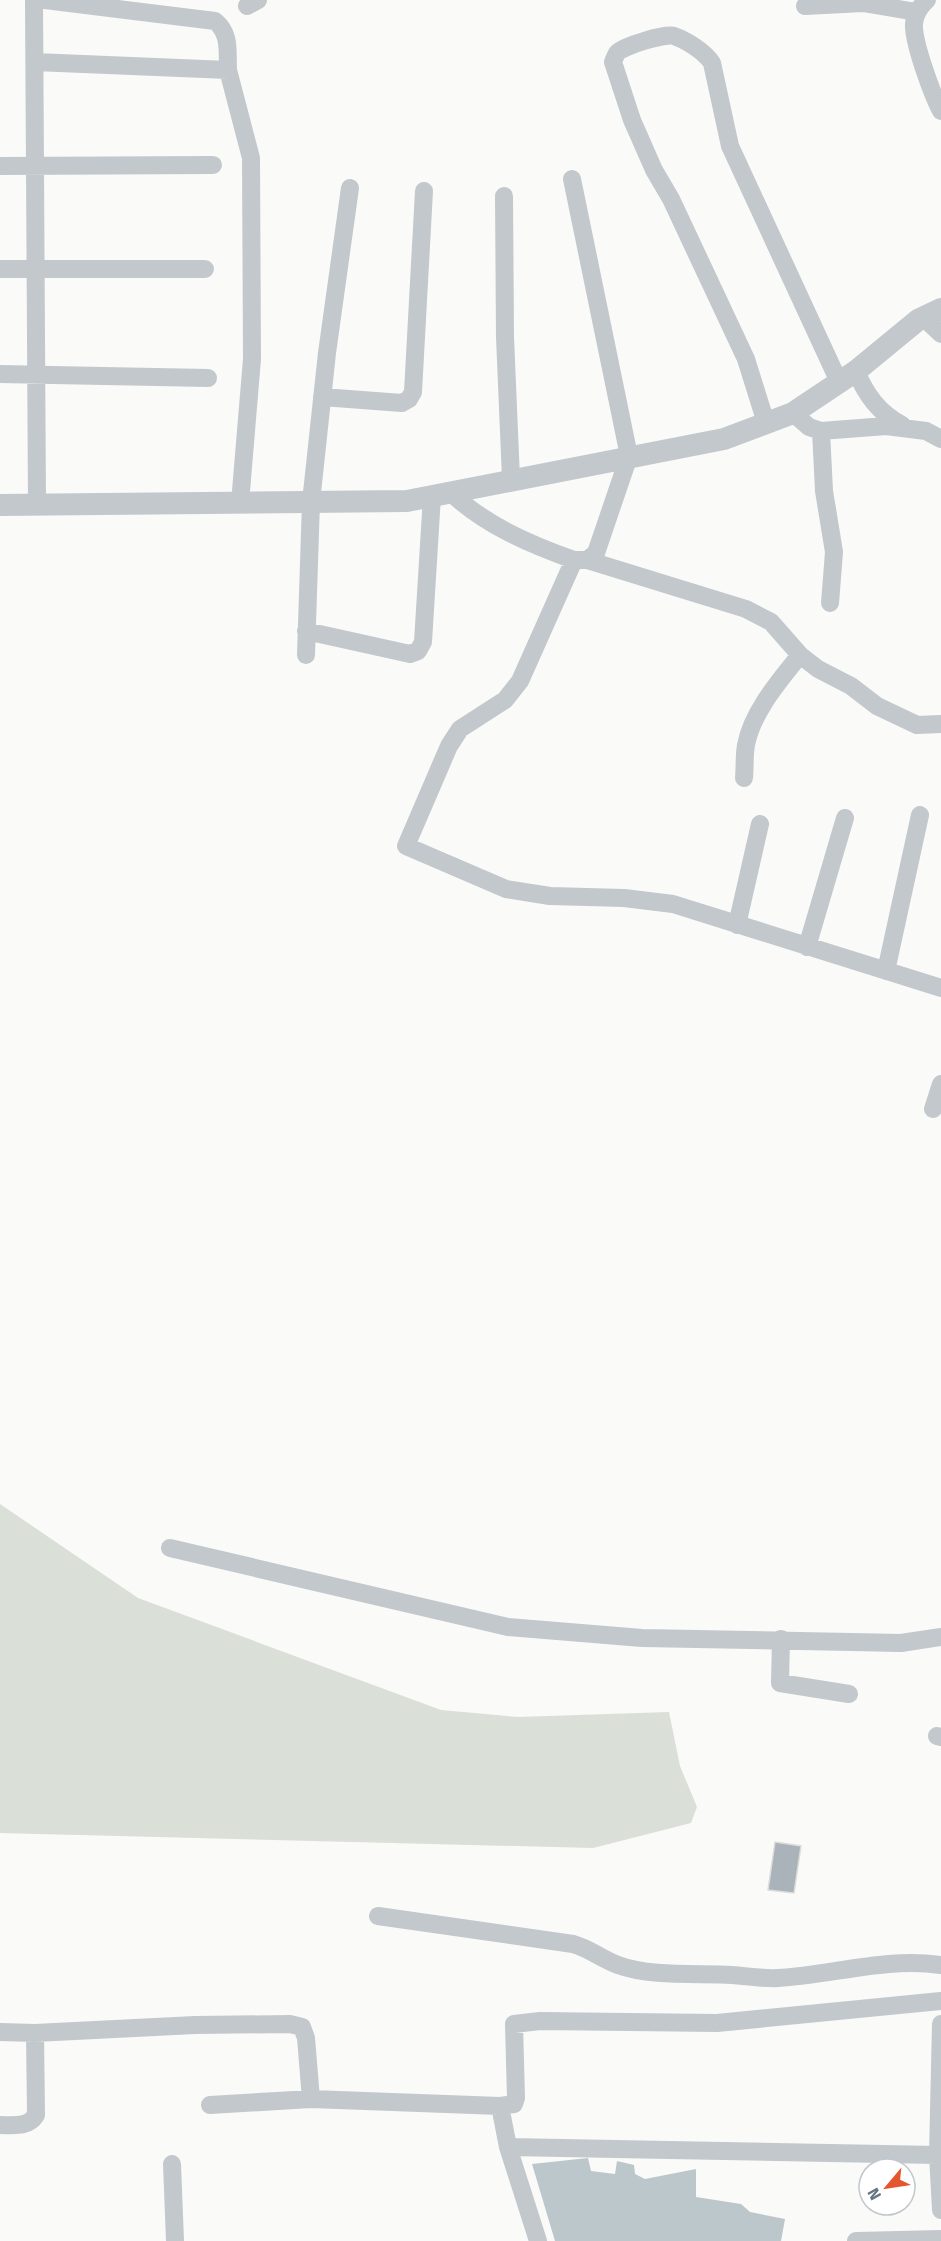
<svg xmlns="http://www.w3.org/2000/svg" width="941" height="2241" viewBox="0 0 941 2241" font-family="'Fira Sans',sans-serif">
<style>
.green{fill:#dadfd7}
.water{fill:#bbc7cb}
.building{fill:#aab3b9;stroke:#dcdcda;stroke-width:1.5}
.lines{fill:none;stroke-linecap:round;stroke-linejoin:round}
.minor{stroke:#c3c8cc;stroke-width:18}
.tertiary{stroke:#c3c8cc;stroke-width:22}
</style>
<rect width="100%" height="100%" fill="#fafaf8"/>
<path class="green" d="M0,1504L138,1598L441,1710L517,1717L669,1712L680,1766L697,1807L691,1823L593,1848L0,1833Z"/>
<path class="water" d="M588,2158L591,2171L615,2174L617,2161L634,2165L635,2174L645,2179L696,2169V2197L741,2204L750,2212L785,2219L781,2241H555L532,2164Z"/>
<path class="building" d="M775,1842L801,1846L794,1893L768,1890Z"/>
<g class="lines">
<path class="minor" d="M34,0L37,505
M45,0L215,21C231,34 227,52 228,70
M927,0C920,7 915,13 914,24C913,42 932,94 941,111
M247,6L258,0
M805,6L863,3L916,12
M35,62L228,70L251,158L252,359L240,503
M0,166L213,165
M572,179L629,456L596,553L587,560H574L520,681L505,700L460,729L449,746L406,846L506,889L550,896L624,898L673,904L941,988
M504,196L505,337L511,479
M0,269H205
M924,318L941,334
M856,371C866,395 879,413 902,425
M0,374L208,378
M322,397L402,403L409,399L413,392L424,191
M793,413L809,427L821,431L886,426L926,431L941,439
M766,423L746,359L671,199L654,170L632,120L613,62C614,60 616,54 617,53C623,46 666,33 674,36C686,40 705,52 712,63L730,146L839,382
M821,431L824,491L834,552L830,603
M450,492C485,525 529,544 574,560
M587,560L746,609L771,622L800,655L818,669L851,686L877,706L917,725L941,724
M306,631L410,654L418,651L423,642L432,496
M306,655L311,502L327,353L350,188
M744,778C745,767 744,756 746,745C752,712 780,680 800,655
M737,925L760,824
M807,947L845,818
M886,971L920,815
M933,1109L941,1084
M170,1548L508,1627L642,1638L901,1643L941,1637
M781,1639L780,1683L849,1694
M937,1736L941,1737
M378,1916L573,1944C591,1949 601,1959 618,1965C650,1977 698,1973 732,1975C747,1976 763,1979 778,1978C833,1975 885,1957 941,1965
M941,2024L938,2155L941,2210
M0,2032L35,2033
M210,2105L311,2099
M500,2106L514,2104L516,2098L514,2024L540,2021L717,2023L941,2001
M0,2125C13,2125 28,2128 36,2115L35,2033L195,2025L290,2024L302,2027L306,2038L311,2099L500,2106L508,2147L538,2241
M508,2147L938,2155
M172,2164L175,2241
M856,2241L941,2239"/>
<path class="tertiary" d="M0,505L407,501L724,439L793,413L856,371L918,320L941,309"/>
</g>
<g transform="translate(887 2187) rotate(241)"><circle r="28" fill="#ffffff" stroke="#c1c8cd" stroke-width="1.5"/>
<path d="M0-4.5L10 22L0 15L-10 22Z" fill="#e4572e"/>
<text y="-9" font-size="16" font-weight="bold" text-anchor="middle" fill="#657683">N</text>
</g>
</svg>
